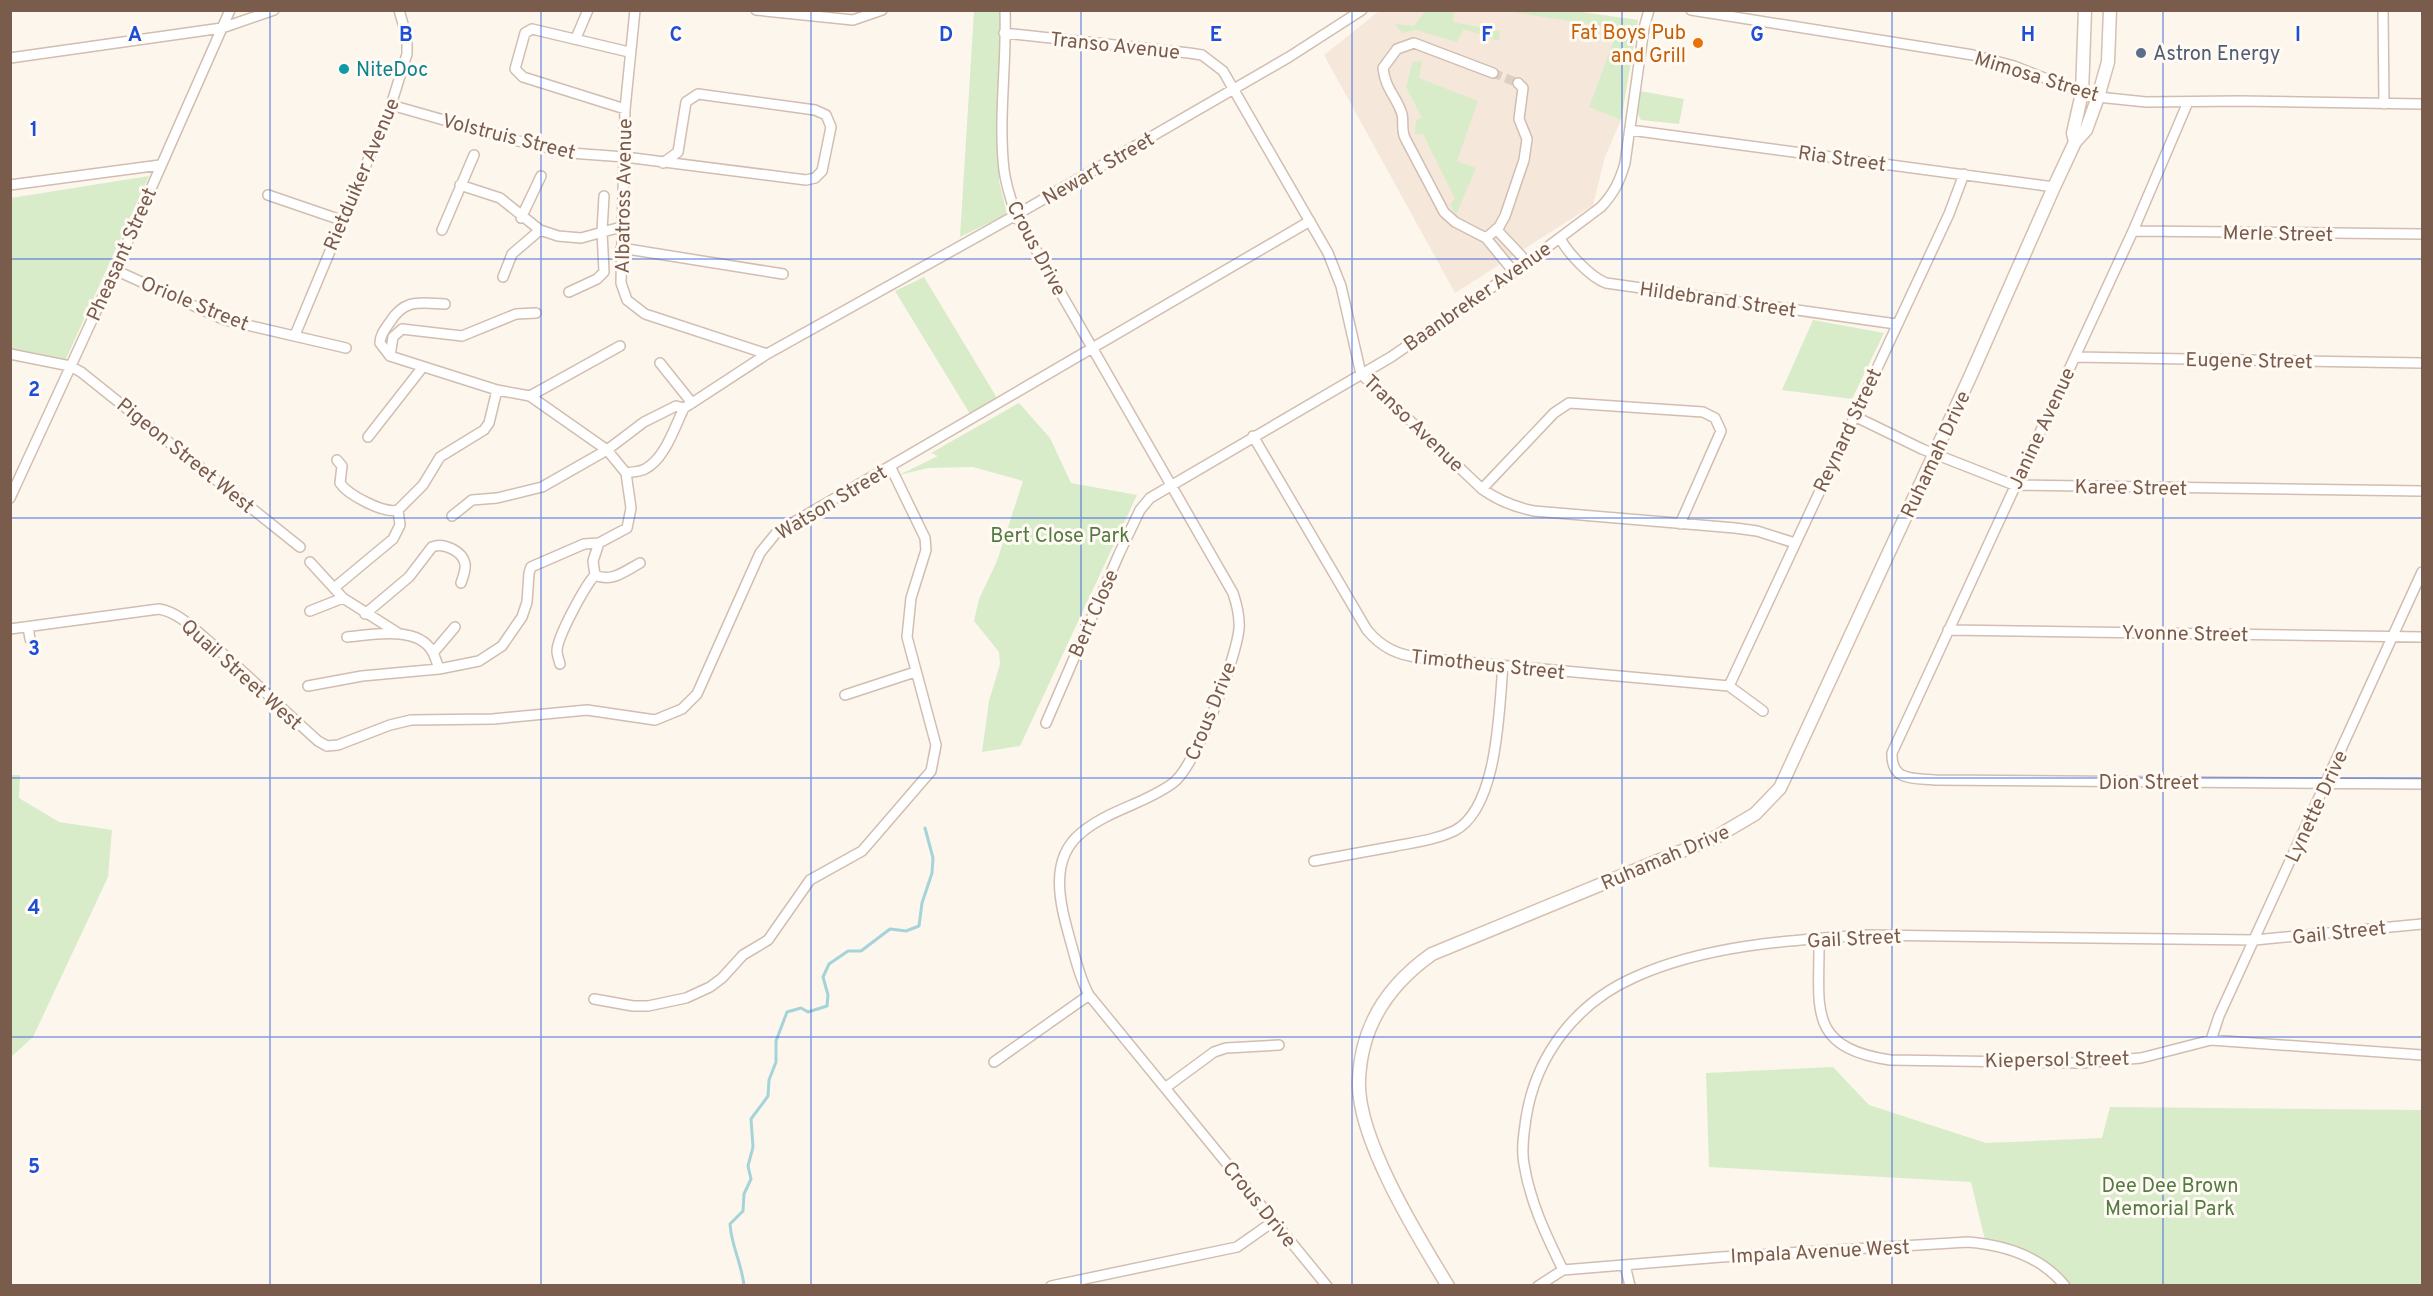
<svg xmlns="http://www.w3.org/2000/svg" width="2433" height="1296" viewBox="0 0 2433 1296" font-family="Overpass,sans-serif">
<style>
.residential{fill:#f5e8da}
.green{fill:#d8ecc9}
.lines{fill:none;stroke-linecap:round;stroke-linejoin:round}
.stream{stroke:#a5d3da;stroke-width:3}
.street-tunnel{stroke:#dcd0c4;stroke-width:9;stroke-dasharray:9 4.5;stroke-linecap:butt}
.street-casing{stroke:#d1beb0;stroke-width:12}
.secondary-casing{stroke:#d6c0b0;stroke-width:15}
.street{stroke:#fff;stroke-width:9}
.secondary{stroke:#fff;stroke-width:12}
.grid{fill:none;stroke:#1d4ed8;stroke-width:1.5;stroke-opacity:0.55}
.food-dot{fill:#e8710a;stroke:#fffaf3;stroke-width:2}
.service-dot{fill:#5c6f8a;stroke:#fffaf3;stroke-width:2}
.culture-dot{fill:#0f9aa8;stroke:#fffaf3;stroke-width:2}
.labels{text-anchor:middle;stroke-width:6;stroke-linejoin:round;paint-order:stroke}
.food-label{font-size:20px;fill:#c56008;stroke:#fffaf3;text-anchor:end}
.street-label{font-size:20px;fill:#7a5c4d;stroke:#fffaf3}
.service-label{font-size:20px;fill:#4e5e75;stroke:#fffaf3;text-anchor:start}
.culture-label{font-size:20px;fill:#0d838f;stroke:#fffaf3;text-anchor:start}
.park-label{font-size:20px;fill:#537a41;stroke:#fffaf3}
.grid-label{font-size:20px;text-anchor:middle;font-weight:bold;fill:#1d4ed8;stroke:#fffaf3;stroke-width:6;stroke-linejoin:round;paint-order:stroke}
</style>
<rect width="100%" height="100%" fill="#fdf6ec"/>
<path class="residential" d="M1571,10L1638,20L1621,120L1605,157L1593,205L1455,293L1324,55L1379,11Z"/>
<path class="green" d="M974,11H999L1001,17L999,181L1007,214L960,237Z
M1425,11H1454L1453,22L1500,31L1499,41L1464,29L1457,42L1416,30L1402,33L1395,24L1414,26Z
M1507,11H1571L1638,20L1621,120L1589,107L1618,29Z
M1413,61L1422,62L1419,78L1478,101L1457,161L1476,168L1456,215L1450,204L1455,199L1423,134H1415L1416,120L1422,118L1406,87Z
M1640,91L1684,99L1679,124L1641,120L1635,109Z
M149,176L65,361L11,349V198Z
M924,277L997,398L970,414L895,291Z
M1813,320L1884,333L1852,399L1782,390Z
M1019,403L1050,438L1071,483L1137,495L1020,746L982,752L989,701L1000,664L999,652L974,621L979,599L997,561L1023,481L973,467L928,468L899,475L938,456L931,453Z
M11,775H20L19,798L59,822L112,830L108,877L33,1037L11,1057Z
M1833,1067L1869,1105L1986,1143L2102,1138L2110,1107L2422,1110V1285H2069L2027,1258L1986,1244L1971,1182L1709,1167L1706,1073Z"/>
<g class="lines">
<path class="stream" d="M744,1286C742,1264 731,1245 730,1224L743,1211L744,1194L751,1179L748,1166L753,1147L751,1119L768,1096L769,1080L776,1062V1041L787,1012L801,1008L808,1012L827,1006L828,995L823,977L829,964L848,951H861L890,929L906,931L919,926L922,903L932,873L933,858L925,828"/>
<path class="street-tunnel" d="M1493,73L1518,83"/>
<g class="street-casing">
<path id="street" d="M635,10L625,109L621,283L627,300L645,314L767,354
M756,10L853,20L882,10
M1005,10C1007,63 998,118 1004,170C1006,186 1011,200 1016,215L1233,593C1237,605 1240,617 1239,629C1236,659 1196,766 1173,783C1145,804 1108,810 1081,833C1047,861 1061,907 1071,943C1076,961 1080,979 1089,995L1327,1286
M1691,10L1973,55L2014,66L2090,96L2098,97L2146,102L2240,101L2422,104
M2383,10L2384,104
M1004,33L1189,53L1202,55L1223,71L1328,253L1341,286L1361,374L1482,489C1499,501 1514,507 1534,511L1735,528L1757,531L1795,543
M576,38L588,10
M10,58L222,28L274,10
M1493,73L1414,43L1397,49L1383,68C1385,89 1397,97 1402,114C1404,122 1401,129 1405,138L1444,212L1455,222L1486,238L1499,227L1505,216L1524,160L1527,139L1519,119L1523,88L1518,83
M2188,102L2133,231L1892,753C1891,782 1914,778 1935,780L2422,784
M391,105L514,140L570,153L625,157L806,180L815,178L822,171L831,127L826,115L815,110L698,94L686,102L678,152L663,163
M625,109L523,77L515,69L525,33L532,29L629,52
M1630,130L2054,187
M10,185L160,165
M460,185L500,198L540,230L558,236L581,238L621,227
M268,195L341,220
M521,218L541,176
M1496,229L1527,262
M442,230L474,155
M2133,231L2422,234
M1486,238L1514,272
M1560,238C1567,252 1590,277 1606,283L1896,324
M621,248L783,274
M115,270L225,320L346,348
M503,277L512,254L540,230
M569,292L597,279L604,272L602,231L604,196
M295,335L391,105L407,54V38L399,10
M10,354L70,366L81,372L300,547
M390,356L393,337L402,329L462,336L516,314L536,313
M2075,357L2422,363
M660,363L692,403
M530,396L620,346
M1854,416L1922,449L2014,485L2422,491
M1253,436L1367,630C1382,648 1398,655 1421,658L1729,686L1763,711
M368,437L422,368
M337,460L342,466L340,483C348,495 384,514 398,510
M626,473C632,472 639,472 645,469C665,459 675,426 684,408
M1482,489L1554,413L1569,403L1703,412L1715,418L1721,431L1680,524
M10,498L115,270L230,10
M452,516L472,500L497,498L542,487L607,450L644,422L676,406L684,408L692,403L767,354L1016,215L1289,57L1362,10
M599,543L593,561L595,575C611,583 625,571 640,563
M310,562L343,598L398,633
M334,588L393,539L400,525L398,510L423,485L440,457L484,430L489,423L497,390L390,356L380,343C380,335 385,329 390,322C405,298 420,303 445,304
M310,611L343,598
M365,614L409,577L432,547C443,542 463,551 465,564C466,570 463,577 461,583
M28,627L30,639
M10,629L159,609C177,612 191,626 205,638C244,671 280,707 318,741L327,746L338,745L390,725L411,720L493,719L587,710L655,720L682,709L697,694L760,553L777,532L1310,221
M1948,630L2422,637
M347,637C371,635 417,625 432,651C435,656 437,663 439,669
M433,653L455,627
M560,664C559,660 557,655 557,651C557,637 585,586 595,575
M308,686L362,676L439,669L479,661L502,646L522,617L527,602L529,573L531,567L584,544L599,543L627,528L631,508L626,473L607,450L530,396L497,390
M1729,686L1949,214L1964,174
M845,695L915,672
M1046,723L1119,554L1140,510L1150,498L1391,357L1514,272L1601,207C1614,193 1620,181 1625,163L1644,28L1649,10
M1314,861C1342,856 1369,851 1396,846C1416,842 1435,840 1454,831C1498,809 1499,710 1503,665
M1819,938C1820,1007 1805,1047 1890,1060L2082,1063L2141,1058L2211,1040L2422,1055
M594,999L633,1006H648L686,998L710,987L722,978L743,955L768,940L810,880L862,851L869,843L931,771L936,745L907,637L911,598L926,550L925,538L890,466
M2211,1040L2219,1016L2422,572
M994,1062L1089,995
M1165,1088L1214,1052L1226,1048L1279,1045
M1625,1265L1630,1286
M1563,1270C1546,1235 1530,1202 1524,1164C1521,1149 1524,1133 1526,1118C1536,1055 1576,1003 1635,977C1706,945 1790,940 1867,935L2255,940L2422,924
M1051,1286L1237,1247L1274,1221
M1538,1286L1563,1270L1721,1257L1968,1242C2005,1245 2041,1256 2065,1286"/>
</g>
<g class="secondary-casing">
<path id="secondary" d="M2075,142L2073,133L2082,93L2085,10
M1448,1286C1418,1237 1356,1137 1359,1080C1361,1025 1388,985 1432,954L1716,837L1755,814L1780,788L1970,377L2054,187L2075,142L2086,130L2098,97L2108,62L2110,10"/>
</g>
<use href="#street" class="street"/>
<use href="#secondary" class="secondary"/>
</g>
<path class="grid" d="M270,10V1286M541,10V1286M811,10V1286M1081,10V1286M1352,10V1286M1622,10V1286M1892,10V1286M2163,10V1286M10,259H2422M10,518H2422M10,778H2422M10,1037H2422"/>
<circle class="food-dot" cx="1698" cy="43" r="6"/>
<circle class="service-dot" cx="2141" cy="53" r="6"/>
<circle class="culture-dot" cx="344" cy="69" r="6"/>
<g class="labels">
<g class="food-label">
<text x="1686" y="39">Fat Boys Pub<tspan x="1686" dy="23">and Grill</tspan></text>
</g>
<g class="street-label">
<text transform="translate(1115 45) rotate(6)" y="7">Transo Avenue</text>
<text transform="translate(2037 76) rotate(17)" y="7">Mimosa Street</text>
<text transform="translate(509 136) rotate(14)" y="7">Volstruis Street</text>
<text transform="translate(1842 158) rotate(8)" y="7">Ria Street</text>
<text transform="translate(1098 168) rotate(-30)" y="7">Newart Street</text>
<text transform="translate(361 174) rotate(-67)" y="7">Rietduiker Avenue</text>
<text transform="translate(623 196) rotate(-89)" y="7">Albatross Avenue</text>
<text transform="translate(2278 233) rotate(1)" y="7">Merle Street</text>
<text transform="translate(1037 248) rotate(62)" y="7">Crous Drive</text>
<text transform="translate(121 254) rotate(-66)" y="7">Pheasant Street</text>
<text transform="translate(1477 296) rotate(-35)" y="7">Baanbreker Avenue</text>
<text transform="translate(1718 299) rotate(8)" y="7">Hildebrand Street</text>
<text transform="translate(195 303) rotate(22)" y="7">Oriole Street</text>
<text transform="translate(2249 360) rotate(1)" y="7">Eugene Street</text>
<text transform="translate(1414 423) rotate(44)" y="7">Transo Avenue</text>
<text transform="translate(2041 428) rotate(-65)" y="7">Janine Avenue</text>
<text transform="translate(1847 430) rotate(-65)" y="7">Reynard Street</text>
<text transform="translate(1935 454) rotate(-65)" y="7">Ruhamah Drive</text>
<text transform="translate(186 455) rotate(39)" y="7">Pigeon Street West</text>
<text transform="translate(2131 487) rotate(1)" y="7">Karee Street</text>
<text transform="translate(831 502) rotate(-31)" y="7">Watson Street</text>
<text transform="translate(1093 613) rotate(-66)" y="7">Bert Close</text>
<text transform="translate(2185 633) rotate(1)" y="7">Yvonne Street</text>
<text transform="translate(1488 664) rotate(6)" y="7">Timotheus Street</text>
<text transform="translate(242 674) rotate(42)" y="7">Quail Street West</text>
<text transform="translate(1210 711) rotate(-68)" y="7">Crous Drive</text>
<text x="2149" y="789">Dion Street</text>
<text transform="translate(2316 806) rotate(-65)" y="7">Lynette Drive</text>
<text transform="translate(1665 857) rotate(-23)" y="7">Ruhamah Drive</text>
<text transform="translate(2339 932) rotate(-6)" y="7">Gail Street</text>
<text transform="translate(1854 938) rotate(-3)" y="7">Gail Street</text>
<text transform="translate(2057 1059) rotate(-1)" y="7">Kiepersol Street</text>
<text transform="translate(1260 1204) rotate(51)" y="7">Crous Drive</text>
<text transform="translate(1820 1251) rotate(-3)" y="7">Impala Avenue West</text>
</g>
<g class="service-label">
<text x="2153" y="60">Astron Energy</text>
</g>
<g class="culture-label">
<text x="356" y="76">NiteDoc</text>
</g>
<g class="park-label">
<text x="1060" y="542">Bert Close Park</text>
<text x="2170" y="1192">Dee Dee Brown<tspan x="2170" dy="23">Memorial Park</tspan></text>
</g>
</g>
<g class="grid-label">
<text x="135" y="41">A</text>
<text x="406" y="41">B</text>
<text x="676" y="41">C</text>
<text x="946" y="41">D</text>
<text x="1216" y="41">E</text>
<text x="1487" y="41">F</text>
<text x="1757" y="41">G</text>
<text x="2028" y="41">H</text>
<text x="2298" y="41">I</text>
<text x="34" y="136">1</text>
<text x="34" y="396">2</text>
<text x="34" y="655">3</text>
<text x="34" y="914">4</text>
<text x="34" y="1173">5</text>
</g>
<rect width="2433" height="1296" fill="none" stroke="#7a5c4d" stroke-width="24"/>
</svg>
